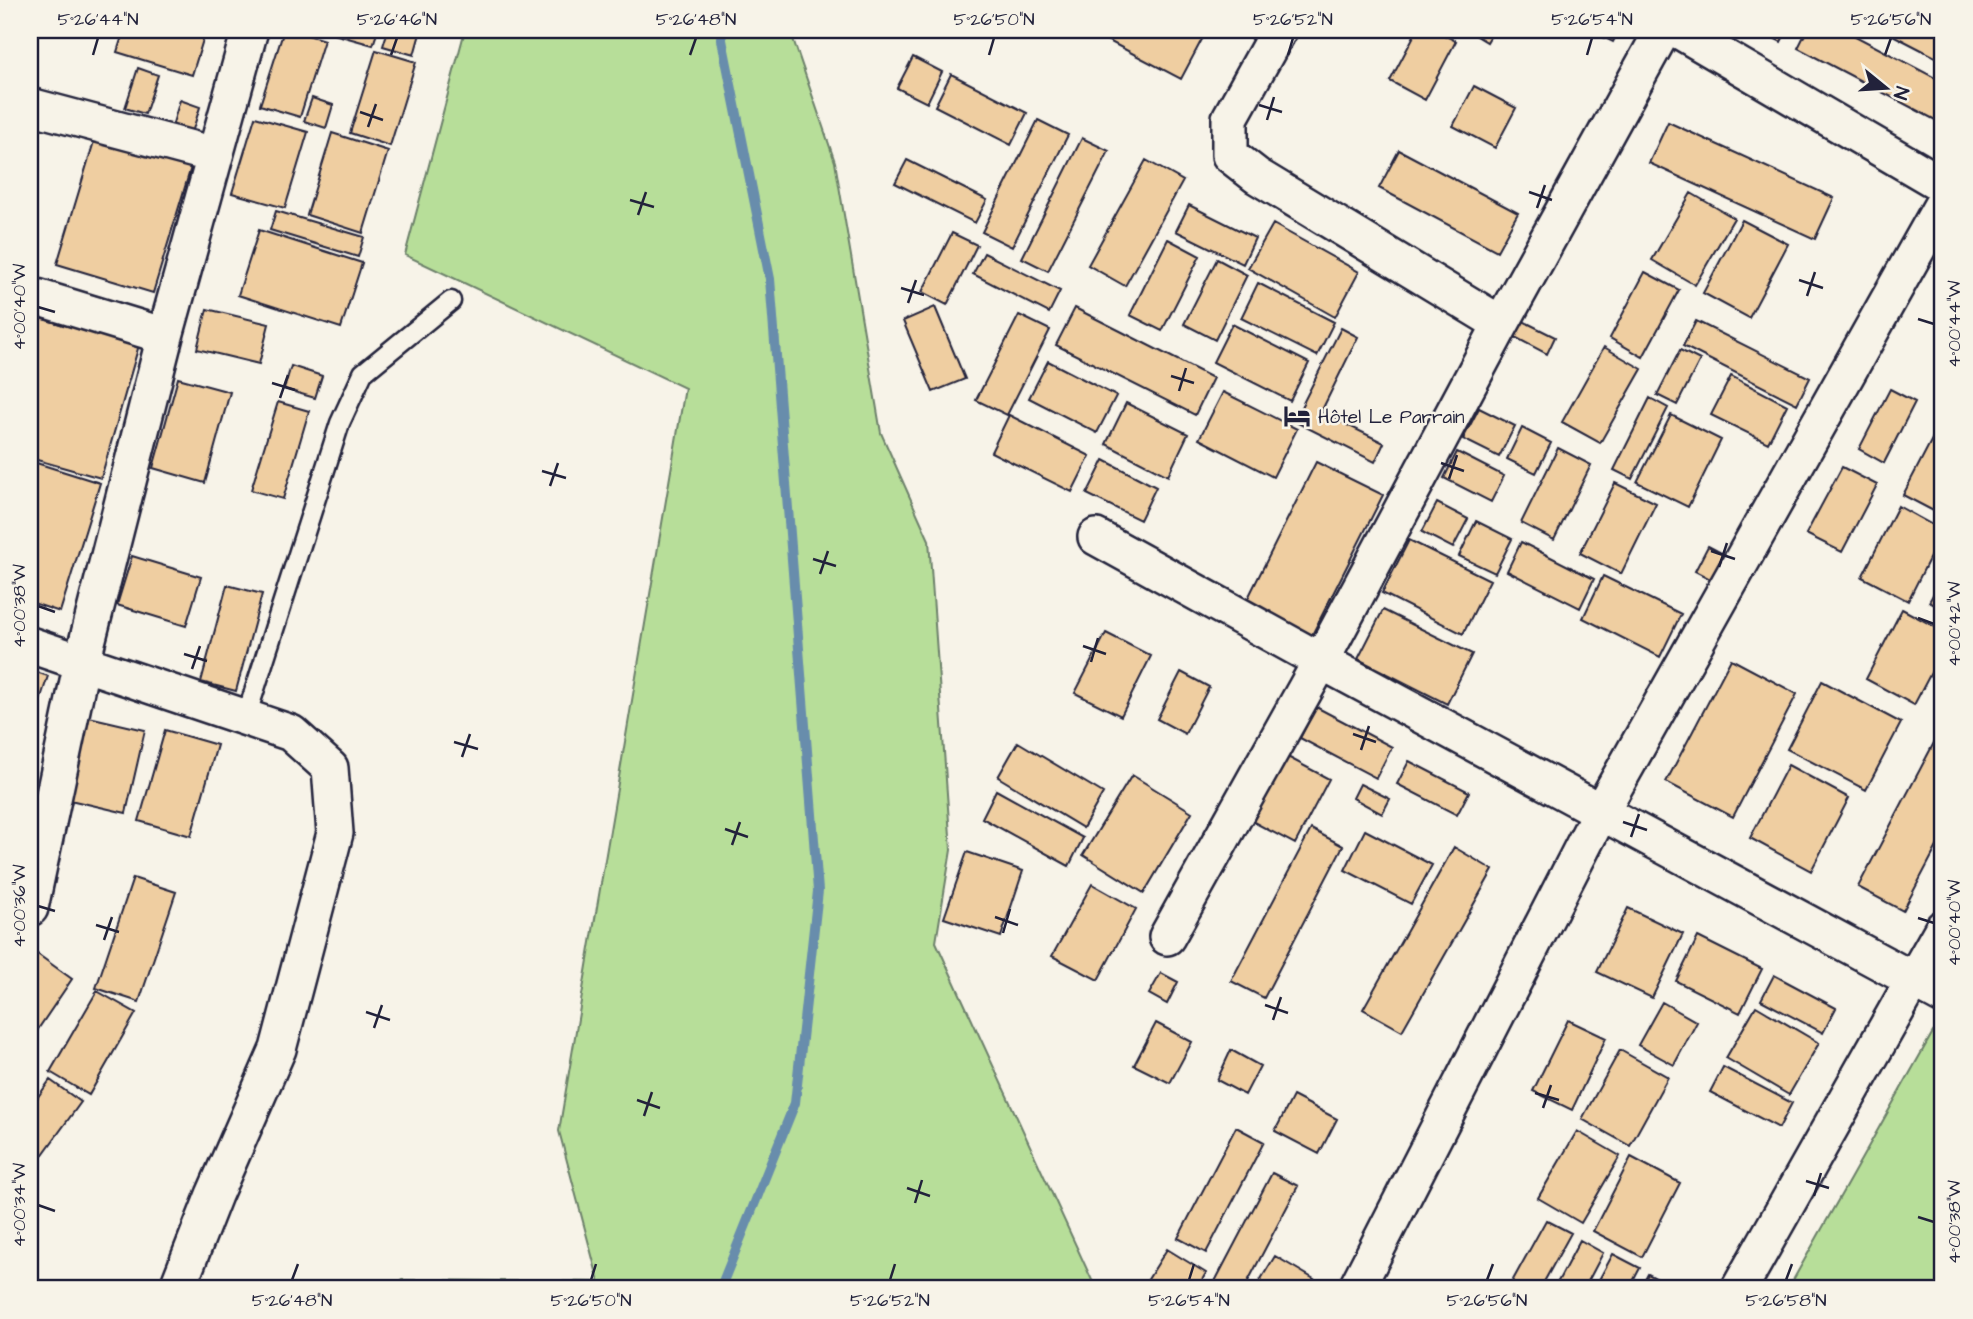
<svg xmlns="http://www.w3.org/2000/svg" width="1973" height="1319" viewBox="0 0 1973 1319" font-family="'Architects Daughter',sans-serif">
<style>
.green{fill:#b7de99;stroke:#6c806a;stroke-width:2}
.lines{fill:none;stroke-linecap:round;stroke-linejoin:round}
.stream{stroke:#688dac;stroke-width:10}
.building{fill:#efcea1;stroke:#22223b;stroke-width:2}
.service-casing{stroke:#22223b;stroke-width:23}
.minor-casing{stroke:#22223b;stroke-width:40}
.service{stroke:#f7f3e8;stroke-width:18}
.minor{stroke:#f7f3e8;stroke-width:35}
.ticks{fill:none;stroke:#22223b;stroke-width:2.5}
.labels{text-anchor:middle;stroke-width:5;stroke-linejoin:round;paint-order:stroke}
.poi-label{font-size:19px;fill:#22223b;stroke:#f7f3e8;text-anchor:start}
.neatline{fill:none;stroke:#22223b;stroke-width:2.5}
.ticks-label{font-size:18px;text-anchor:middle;fill:#22223b}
</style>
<rect width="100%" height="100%" fill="#f7f3e8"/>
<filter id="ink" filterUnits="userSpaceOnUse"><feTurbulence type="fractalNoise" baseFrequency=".0143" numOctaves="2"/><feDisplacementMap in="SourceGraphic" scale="14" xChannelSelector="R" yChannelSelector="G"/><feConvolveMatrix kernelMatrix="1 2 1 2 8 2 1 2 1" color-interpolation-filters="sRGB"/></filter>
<g filter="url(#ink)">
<path class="green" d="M465,30H790L835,162L881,433L929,540L951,850L936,942L1096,1289H391L402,1280L599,1282L559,1131L685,388L405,255Z
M1933,1032L1943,1038V1289H1788Z"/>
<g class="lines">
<path class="stream" d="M720,1289L795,1103L818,891L770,279L720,30"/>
</g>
<path class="building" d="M124,30H206L192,75L117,52Z
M284,30H292L324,40L300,117L260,105Z
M331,30H378L373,45L330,33Z
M388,30H421L414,55L383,46Z
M1110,30H1207L1181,79L1105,39Z
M1417,30H1434L1456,41L1425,100L1390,81Z
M1467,30H1494L1487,42Z
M1589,30H1619L1613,42Z
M1758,30H1787L1781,42Z
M1807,30H1844L1943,82V124L1798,48Z
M1883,30H1943V61Z
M376,50L416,62L390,146L350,133Z
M913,57L942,72L927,103L897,88Z
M138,68L158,75L145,114L125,108Z
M951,74L1027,113L1011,145L935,106Z
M1474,86L1516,108L1495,148L1453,126Z
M312,98L333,105L326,128L304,121Z
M180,100L200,107L190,139L170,133Z
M255,117L308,132L285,208L232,193Z
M1038,120L1068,135L1012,247L982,232Z
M1668,122L1834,198L1815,239L1649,163Z
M332,133L388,151L363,233L307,215Z
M95,138L191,167L153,293L57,264Z
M1082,138L1109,151L1048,271L1022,258Z
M1399,150L1518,213L1497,251L1379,188Z
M907,160L987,200L975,223L895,183Z
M1146,160L1183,181L1125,286L1088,265Z
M1691,193L1734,218L1695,285L1652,260Z
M1189,205L1255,238L1243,264L1176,231Z
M276,211L364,237L358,257L270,230Z
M1742,220L1788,244L1749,318L1703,293Z
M1273,224L1359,272L1335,317L1248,268Z
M259,230L362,263L341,328L238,295Z
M952,233L977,245L947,305L922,292Z
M1168,239L1200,256L1162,331L1130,315Z
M984,253L1060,291L1049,313L973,274Z
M1217,259L1247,275L1215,340L1184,324Z
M1645,272L1679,290L1643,357L1610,338Z
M1258,283L1334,322L1317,356L1241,318Z
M935,307L965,379L933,392L903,321Z
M1075,308L1213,378L1195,415L1056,345Z
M207,309L269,324L259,364L197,349Z
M30,315L39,318L30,352Z
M1019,315L1050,330L1007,415L976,400Z
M39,318L139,345L101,478L30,458V353Z
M1519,319L1555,337L1547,354L1511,335Z
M1696,321L1810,378L1797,404L1683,346Z
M1232,324L1309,363L1290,401L1213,362Z
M1341,328L1358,337L1321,412L1384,443L1375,462L1294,421Z
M1604,347L1642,369L1600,443L1562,422Z
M1680,350L1700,360L1677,405L1657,395Z
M1048,361L1116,396L1097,433L1029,398Z
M291,366L322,376L315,398L284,389Z
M1731,376L1787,405L1768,443L1711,415Z
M178,378L230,392L205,483L153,468Z
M1890,389L1915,402L1884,463L1859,449Z
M1223,392L1297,429L1273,477L1199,439Z
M1650,398L1668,408L1632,479L1614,470Z
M278,402L309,411L283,499L251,490Z
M1126,403L1188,434L1168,476L1106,444Z
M1479,408L1515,426L1499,457L1463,439Z
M1009,415L1090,456L1072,492L991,452Z
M1671,415L1721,440L1688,507L1637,482Z
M1943,418V516L1903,495Z
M1522,428L1551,443L1536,473L1507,459Z
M1558,448L1591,465L1554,540L1521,523Z
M1457,452L1504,476L1491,502L1444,478Z
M1104,460L1156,487L1140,520L1087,494Z
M30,461L100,483L60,612L30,602Z
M1316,462L1383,495L1312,635L1246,602Z
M1842,467L1877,485L1842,552L1806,534Z
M1615,483L1656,503L1621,574L1580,553Z
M1437,503L1468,519L1453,548L1422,532Z
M1898,506L1943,531L1908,601L1862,577Z
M1476,521L1512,539L1495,573L1459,556Z
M1409,540L1490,580L1463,634L1382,593Z
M1521,542L1594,579L1580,608L1507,571Z
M1708,546L1727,556L1714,581L1695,571Z
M132,556L201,577L186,626L117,605Z
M1603,576L1681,614L1660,657L1583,618Z
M1943,576V609L1929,602Z
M227,585L262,594L236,691L201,682Z
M1902,609L1943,631V650L1914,705L1866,679Z
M1383,610L1472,654L1447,704L1358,659Z
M1106,633L1151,656L1121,716L1075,693Z
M1731,659L1797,694L1733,817L1666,782Z
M30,670L48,676L30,731Z
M1181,672L1209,687L1185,734L1157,719Z
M1822,681L1901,723L1866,790L1787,749Z
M1316,707L1392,747L1376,778L1300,738Z
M89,717L145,730L126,813L70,800Z
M165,730L217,745L191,836L139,821Z
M1936,739L1943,743V835L1903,911L1858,887Z
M1018,742L1103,793L1083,828L998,777Z
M1282,754L1329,779L1295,844L1248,819Z
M1409,761L1469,792L1457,815L1397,784Z
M1788,765L1849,798L1811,871L1750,838Z
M1132,775L1192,812L1144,893L1083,855Z
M1360,784L1390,799L1382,814L1353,798Z
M996,790L1083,838L1069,866L982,818Z
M1311,829L1343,846L1264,998L1231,981Z
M1365,830L1432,865L1411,904L1345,870Z
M1454,847L1493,870L1402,1031L1363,1009Z
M967,852L1023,871L1001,937L944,918Z
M133,878L176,892L139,1002L96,988Z
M1092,884L1136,909L1098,980L1052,956Z
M1628,908L1683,934L1652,998L1597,972Z
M1698,937L1762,969L1740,1013L1676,981Z
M36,953L72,979L30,1041V962Z
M1161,973L1178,982L1167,1004L1149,994Z
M1774,975L1836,1008L1823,1033L1761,1000Z
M97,991L136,1013L89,1095L50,1072Z
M1662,1002L1697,1022L1674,1065L1638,1045Z
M1756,1006L1819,1043L1789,1095L1726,1058Z
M1568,1020L1606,1038L1572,1110L1533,1091Z
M1156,1023L1192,1042L1170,1083L1134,1065Z
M1231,1050L1260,1066L1245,1095L1217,1080Z
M1620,1050L1668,1077L1630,1146L1582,1119Z
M1723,1067L1792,1103L1779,1128L1710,1092Z
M50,1080L81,1102L33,1168L30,1165V1108Z
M1293,1096L1337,1119L1319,1154L1275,1131Z
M1236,1127L1264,1142L1206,1253L1178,1238Z
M1577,1131L1620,1156L1581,1223L1538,1198Z
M1631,1157L1680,1183L1642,1257L1593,1231Z
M1272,1173L1298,1186L1244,1289H1211Z
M1546,1220L1571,1233L1540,1289H1508Z
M1580,1240L1603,1253L1584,1289H1554Z
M1167,1249L1206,1273L1197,1289H1142Z
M1613,1254L1640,1268L1629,1289H1594Z
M1275,1256L1314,1279L1307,1289H1255Z
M1648,1274L1676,1289H1640Z"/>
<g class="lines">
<g class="service-casing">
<path id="service" d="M246,717L340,423L363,373L451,301"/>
</g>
<g class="minor-casing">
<path id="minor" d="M1279,30L1230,118V155L1257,176L1501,324
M1678,30L1943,185
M30,106L214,155
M30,295L165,336
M1096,537L1321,661L1943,996
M30,645L291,733L330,768L335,833L278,1049L214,1195L177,1289
M30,908L82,662L165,336L250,30
M1167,937L1321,661L1501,324L1663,30
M1356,1289L1601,811L1943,203
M1739,1289L1943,928"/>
</g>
<use href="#service" class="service"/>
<use href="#minor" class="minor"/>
</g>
</g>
<path class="ticks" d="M93,55L98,38M391,55L397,38M690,55L696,38M989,55L994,38M1288,55L1293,38M1587,55L1592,38M1885,55L1891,38M1259,105L1282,112M360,112L383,120M1267,120L1274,97M368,127L376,104M1529,192L1552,200M630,200L654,207M1537,208L1545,185M638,215L646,192M1799,280L1823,288M901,288L924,295M1807,296L1815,272M908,303L916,280M38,307L55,312M1918,319L1934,324M1171,376L1194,383M272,383L295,390M1179,391L1186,368M280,398L288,375M1441,463L1464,471M542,471L566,478M1449,479L1457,455M550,486L558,463M1711,551L1735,559M813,559L836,566M1719,567L1727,543M820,574L828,551M38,606L55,612M1918,618L1934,624M1083,646L1106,654M184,654L207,661M1091,662L1098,638M192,669L200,646M1353,734L1376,742M454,742L478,749M1361,750L1369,726M462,757L470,734M1623,822L1647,830M725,829L748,837M1631,837L1639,814M732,845L740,822M38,906L55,911M995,917L1018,925M1918,918L1934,923M96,925L119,932M1003,933L1010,909M104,940L112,917M1265,1005L1288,1013M366,1012L390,1020M1273,1020L1281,997M374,1028L382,1005M1535,1093L1559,1100M637,1100L660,1108M1543,1108L1551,1085M644,1116L652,1092M1806,1181L1829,1188M907,1188L930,1196M1814,1196L1821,1173M915,1203L922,1180M38,1205L55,1211M1918,1217L1934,1222M292,1280L298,1264M591,1280L596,1264M890,1280L895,1264M1189,1280L1194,1264M1487,1280L1493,1264M1786,1280L1792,1264"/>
<defs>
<g id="hotel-bare" transform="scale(2.1)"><path d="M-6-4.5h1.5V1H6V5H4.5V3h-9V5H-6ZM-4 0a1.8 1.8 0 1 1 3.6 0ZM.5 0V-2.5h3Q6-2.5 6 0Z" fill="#22223b" stroke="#f7f3e8" stroke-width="2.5" paint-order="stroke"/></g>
</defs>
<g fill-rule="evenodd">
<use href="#hotel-bare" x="1297" y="416"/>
</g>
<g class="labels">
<g class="poi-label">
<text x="1318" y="423">Hôtel Le Parrain</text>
</g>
</g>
<rect width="1973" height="1319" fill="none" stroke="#f7f3e8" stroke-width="77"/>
<g transform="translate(1886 88) rotate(108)" stroke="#f7f3e8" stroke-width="5" paint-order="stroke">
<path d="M0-5L12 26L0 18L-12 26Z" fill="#22223b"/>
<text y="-10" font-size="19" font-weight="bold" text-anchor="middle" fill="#22223b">N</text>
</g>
<rect x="38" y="38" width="1896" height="1242" class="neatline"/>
<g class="ticks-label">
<text x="98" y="25">5°26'44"N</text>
<text x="397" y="25">5°26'46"N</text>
<text x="696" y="25">5°26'48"N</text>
<text x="994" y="25">5°26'50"N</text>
<text x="1293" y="25">5°26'52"N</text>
<text x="1592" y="25">5°26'54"N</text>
<text x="1891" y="25">5°26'56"N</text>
<text transform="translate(19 307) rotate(-90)" y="6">4°00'40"W</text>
<text transform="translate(1954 324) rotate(-90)" y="6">4°00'44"W</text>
<text transform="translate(19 606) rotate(-90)" y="6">4°00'38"W</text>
<text transform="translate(1954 624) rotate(-90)" y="6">4°00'42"W</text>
<text transform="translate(19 906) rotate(-90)" y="6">4°00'36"W</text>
<text transform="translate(1954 923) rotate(-90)" y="6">4°00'40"W</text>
<text transform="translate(19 1205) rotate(-90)" y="6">4°00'34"W</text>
<text transform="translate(1954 1222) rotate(-90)" y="6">4°00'38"W</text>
<text x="292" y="1306">5°26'48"N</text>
<text x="591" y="1306">5°26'50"N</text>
<text x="890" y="1306">5°26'52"N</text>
<text x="1189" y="1306">5°26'54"N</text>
<text x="1487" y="1306">5°26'56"N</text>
<text x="1786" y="1306">5°26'58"N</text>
</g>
</svg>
